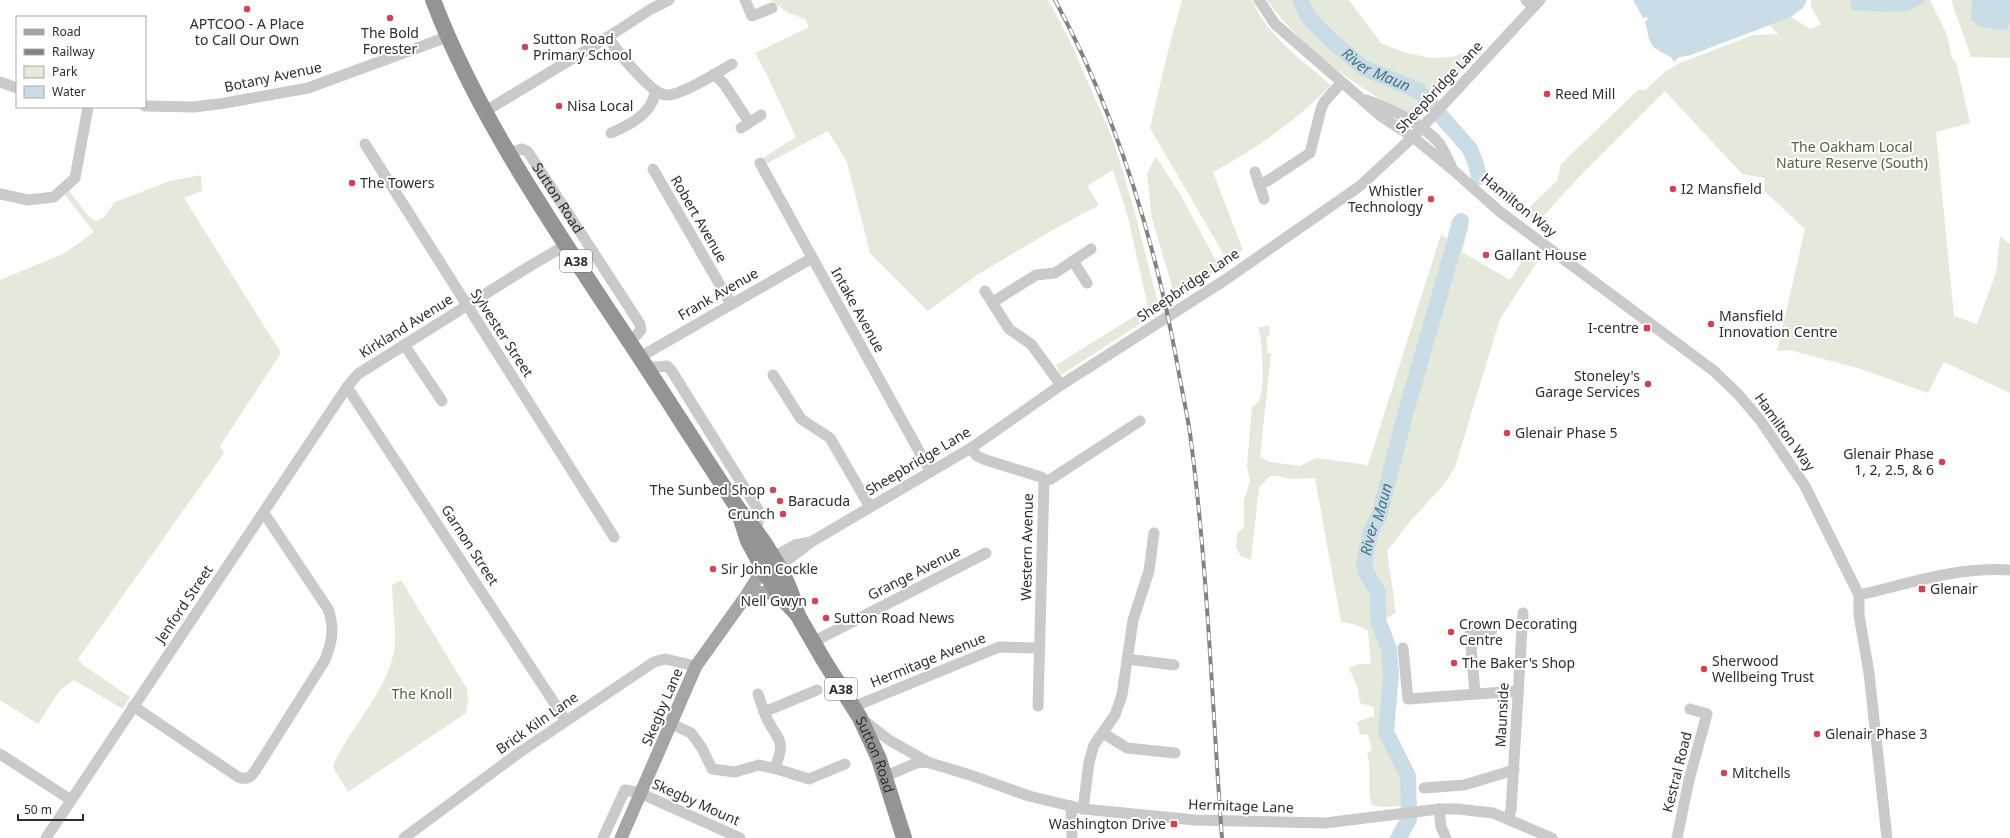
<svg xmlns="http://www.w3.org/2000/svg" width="2010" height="838" viewBox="0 0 2010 838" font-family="'Noto Sans',sans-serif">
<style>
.green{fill:#e4e9dc}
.water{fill:#cadde7}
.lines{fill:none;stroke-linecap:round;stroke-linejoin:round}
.river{stroke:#cadde7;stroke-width:16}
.minor{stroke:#cacaca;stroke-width:11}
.major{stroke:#a5a5a5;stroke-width:13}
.highway{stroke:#949494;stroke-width:16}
.rail-casing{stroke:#828282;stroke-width:4}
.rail{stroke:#fff;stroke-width:2.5;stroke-dasharray:8;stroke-linecap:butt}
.poi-dot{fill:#d04355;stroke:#fff;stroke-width:1.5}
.labels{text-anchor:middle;stroke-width:4;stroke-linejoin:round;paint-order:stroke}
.shield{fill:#fff;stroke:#6c6c6c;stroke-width:1}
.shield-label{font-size:13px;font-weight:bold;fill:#2d2d2d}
.poi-label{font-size:14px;fill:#2d2d2d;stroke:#fff;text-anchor:start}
.street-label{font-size:14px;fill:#2d2d2d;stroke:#fff}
.park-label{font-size:14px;fill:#526340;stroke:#fff}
.water-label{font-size:15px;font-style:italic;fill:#457085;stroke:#fff}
</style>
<rect width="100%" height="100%" fill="#fff"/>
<path class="green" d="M771,0H1048L1070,41L1113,140L1134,209L1160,311L1061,375L1056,365L1148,308L1128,217L1113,170L1087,186L1099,205L1051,231L977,275L928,311L870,253L847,162L828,131L766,164L763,158L796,137L767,75L755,53L809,27L805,19L788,13Z
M1182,0H1252C1268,37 1301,59 1331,85C1296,121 1257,148 1213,172L1243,250L1227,260L1150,128L1166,59Z
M1267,0H1349L1381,43L1406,53L1431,58L1452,57L1472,50L1478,53L1418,116H1414C1366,95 1313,56 1280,17C1276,11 1270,6 1267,0Z
M1811,0H1930L1947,35L1952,58L1956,62L1970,123L1936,132L1954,316L1977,324L1996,273L2000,236L2010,244V393L1944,362L1928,393L1858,368L1789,350L1777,351L1805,229L1764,191L1765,178L1742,174L1665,91L1580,176L1535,225L1531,217L1521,215L1557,181L1561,164L1638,90H1645L1666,71L1680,63L1753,35L1778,34L1770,25L1791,17L1810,29L1821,24L1811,6Z
M1951,0H2010V58L1971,57Z
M1156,157L1180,194L1219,266L1197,287L1176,300L1152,219L1147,173Z
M201,175L202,191L184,198L281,353L220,446L224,453L78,659L83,665L130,697L123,709L74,680L60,690L38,724L0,700V280L65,253L94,232L65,195L69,191L90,218L97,221L104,217L115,202L170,181Z
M1452,218L1461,221L1468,228L1462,252L1510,280L1526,255L1538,261L1500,319L1455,467L1443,486L1412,519L1387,551L1396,613L1386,618L1388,630L1392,634L1396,671L1392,736L1406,764L1410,766L1417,805L1382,807L1372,805C1366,788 1373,770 1367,753L1372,750L1368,734L1360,735L1357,722L1374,716V707L1360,703L1358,688L1349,668L1359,664H1371L1368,631L1354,624L1341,622L1315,478L1290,479L1277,476H1270L1259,487L1251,560L1241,556L1236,548L1237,533L1244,527V500L1250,481L1247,466L1252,407C1254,406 1258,403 1259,401C1265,390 1263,339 1258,327L1269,326L1270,336H1266L1268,353H1271L1260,457L1270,462L1300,466L1316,458L1368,465L1441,234L1447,239Z
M401,580L467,689L468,702L466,713L348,792L335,771L333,766C350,726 392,687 395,643C396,624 392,604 392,585Z
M1405,820L1407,831L1404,838H1389L1398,822Z"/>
<path class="water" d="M1633,0H1807L1803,8L1791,17L1688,56L1679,57L1674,62C1671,54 1662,54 1656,49C1648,44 1648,31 1645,22L1648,19L1646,17L1643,18Z
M1851,0H1924V2L1908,11L1881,12L1851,10Z
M1972,0H2010V23L2006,30C1993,29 1981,29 1971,20Z"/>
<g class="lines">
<g class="river">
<path id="s1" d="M1300,0L1309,18L1332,41L1364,68L1419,91L1470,149L1476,164L1479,177"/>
<path id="s2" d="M1399,838L1409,819L1408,776L1386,732L1391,675L1389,649L1378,620V593L1366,572L1364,562L1371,531L1379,516L1405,415L1461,221"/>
</g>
<g class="minor">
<path d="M745,0L752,16L772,8"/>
<path d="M1259,0L1275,24L1382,117L1413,137L1453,170L1499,211L1714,371L1739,395L1760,420L1805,486L1859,595V615L1869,673L1887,838"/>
<path d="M1526,0L1534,7"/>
<path d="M608,37C616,50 651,94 666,95C681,96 718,72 732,64"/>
<path d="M714,74L724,84L749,122"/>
<path d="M0,82L17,88"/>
<path d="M1366,100C1388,107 1424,125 1439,143C1444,150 1447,158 1451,165"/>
<path d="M145,106L194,107L225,103L308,88L447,37"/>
<path d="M484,112L608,37L651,9L669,0"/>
<path d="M741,128L761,115"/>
<path d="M611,133C630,125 653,113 655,91"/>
<path d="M365,144L614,537"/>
<path id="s3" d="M508,153L522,149L528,152L640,324L641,330L630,342"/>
<path d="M760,163L930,471"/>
<path d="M653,169L731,304"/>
<path d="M1255,172L1264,199"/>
<path d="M1259,185L1269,180L1310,153L1321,109L1324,102L1341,83"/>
<path d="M0,194L28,200L54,197L75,178L88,107"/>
<path d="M1073,261L1087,283"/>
<path d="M985,291L1009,329L1031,344L1061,385"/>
<path d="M993,302L1036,275L1055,273L1091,249"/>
<path d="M405,346L442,401"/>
<path d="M640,357L812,258"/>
<path d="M646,368L667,366L671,370L759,511C760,520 758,527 750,532"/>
<path d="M773,375L801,419L830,438L870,507"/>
<path d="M347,387L566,721"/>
<path d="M971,448L977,456L986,460L1041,477L1044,481L1038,706"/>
<path d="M1044,481L1051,479L1140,421"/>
<path d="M772,558L795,545L811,542"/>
<path d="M778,567L811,542L971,448L1061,385L1225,280L1360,186L1413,137L1540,0"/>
<path d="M1859,595C1908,584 1959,566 2010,570"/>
<path d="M813,642L986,553"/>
<path d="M1403,648L1408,699L1518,691"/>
<path d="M1127,659L1174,665"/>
<path d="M758,694C761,703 764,713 768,721C781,744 785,741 775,768"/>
<path d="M1475,694L1470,633L1492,630"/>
<path d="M133,706L238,777C246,780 250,778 255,771L325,660C332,642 335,628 328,609L264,513"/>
<path d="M853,707L999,647L1040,648"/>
<path d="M764,712L817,690"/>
<path d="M862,719L889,740L928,762"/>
<path d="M672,724L691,733L702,748L712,769L735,772L759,765L780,770L809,779L845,764"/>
<path d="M1103,733L1127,748L1175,753"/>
<path d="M0,754L71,800"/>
<path d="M884,777L914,764L922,762L930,763L970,775L1029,796L1083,809L1195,820L1325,823L1439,809H1458L1493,813L1552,838"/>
<path d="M1424,788L1464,785L1514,770"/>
<path d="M1071,806L1072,838"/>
<path d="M1083,809L1089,762L1094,745L1115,715L1122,695L1133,620L1149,571L1154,533"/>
<path d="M1439,809L1441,827L1446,838"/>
<path d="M1508,818L1511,810L1523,613"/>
<path d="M46,838L347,387L358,374L530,266L566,245"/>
<path d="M404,838L520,752L654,662L665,659L696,666"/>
<path d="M603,838L625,790L640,793L740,838"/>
<path d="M1677,838L1689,780L1707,714L1690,709"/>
</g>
<path class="major" d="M746,596L764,592L780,596
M621,838L696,666L746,596L758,577L762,566L766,562"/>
<g class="highway">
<path d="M433,0C475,110 541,207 605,305C651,373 694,442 739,510C761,535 792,581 797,614"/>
<path id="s4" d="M740,516L748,541L766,574L780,596L797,614L823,659L860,718L879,759L904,838"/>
</g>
<g class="rail-casing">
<path id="rail" d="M1055,0C1117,115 1155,240 1178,368C1182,392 1188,416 1191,441C1208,572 1212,706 1222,838"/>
</g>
<use href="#rail" class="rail"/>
</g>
<g class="poi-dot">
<circle cx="247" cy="9" r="4"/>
<circle cx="390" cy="18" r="4"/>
<circle cx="525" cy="47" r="4"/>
<circle cx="1547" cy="94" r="4"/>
<circle cx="559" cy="106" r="4"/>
<circle cx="352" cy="183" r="4"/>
<circle cx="1673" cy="189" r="4"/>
<circle cx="1431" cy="199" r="4"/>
<circle cx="1486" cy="255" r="4"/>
<circle cx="1711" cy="324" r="4"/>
<rect x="1643" y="324" width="8" height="8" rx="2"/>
<circle cx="1648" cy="384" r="4"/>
<circle cx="1507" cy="433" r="4"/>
<circle cx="1942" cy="462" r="4"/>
<circle cx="773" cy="490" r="4"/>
<circle cx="780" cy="501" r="4"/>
<circle cx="783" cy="514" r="4"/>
<circle cx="713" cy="569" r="4"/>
<rect x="1918" y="585" width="8" height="8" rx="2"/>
<circle cx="815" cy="601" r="4"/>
<circle cx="826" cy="618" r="4"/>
<circle cx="1451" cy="632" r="4"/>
<circle cx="1454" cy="663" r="4"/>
<circle cx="1704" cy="669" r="4"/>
<circle cx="1817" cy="734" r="4"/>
<circle cx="1724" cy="773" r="4"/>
<rect x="1170" y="820" width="8" height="8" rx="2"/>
</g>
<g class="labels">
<g class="shield">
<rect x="560" y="250" width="32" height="22" rx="3"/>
<rect x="825" y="678" width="32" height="22" rx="3"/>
</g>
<g class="shield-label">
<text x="576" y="266">A38</text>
<text x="841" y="694">A38</text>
</g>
<g class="poi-label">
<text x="247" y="29" text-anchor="middle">APTCOO - A Place<tspan x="247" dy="16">to Call Our Own</tspan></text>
<text x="390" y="38" text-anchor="middle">The Bold<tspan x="390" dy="16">Forester</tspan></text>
<text x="533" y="44">Sutton Road<tspan x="533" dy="16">Primary School</tspan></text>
<text x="1555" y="99">Reed Mill</text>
<text x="567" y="111">Nisa Local</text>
<text x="360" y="188">The Towers</text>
<text x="1681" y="194">I2 Mansfield</text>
<text x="1423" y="196" text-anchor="end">Whistler<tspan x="1423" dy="16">Technology</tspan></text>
<text x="1494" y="260">Gallant House</text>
<text x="1719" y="321">Mansfield<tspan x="1719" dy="16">Innovation Centre</tspan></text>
<text x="1639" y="333" text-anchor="end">I-centre</text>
<text x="1640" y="381" text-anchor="end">Stoneley's<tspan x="1640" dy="16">Garage Services</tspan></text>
<text x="1515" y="438">Glenair Phase 5</text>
<text x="1934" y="459" text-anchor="end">Glenair Phase<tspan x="1934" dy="16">1, 2, 2.5, &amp; 6</tspan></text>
<text x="765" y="495" text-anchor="end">The Sunbed Shop</text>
<text x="788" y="506">Baracuda</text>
<text x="775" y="519" text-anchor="end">Crunch</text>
<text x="721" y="574">Sir John Cockle</text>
<text x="1930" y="594">Glenair</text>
<text x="807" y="606" text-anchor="end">Nell Gwyn</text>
<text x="834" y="623">Sutton Road News</text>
<text x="1459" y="629">Crown Decorating<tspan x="1459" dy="16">Centre</tspan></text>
<text x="1712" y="666">Sherwood<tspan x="1712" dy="16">Wellbeing Trust</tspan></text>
<text x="1462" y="668">The Baker's Shop</text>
<text x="1825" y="739">Glenair Phase 3</text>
<text x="1732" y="778">Mitchells</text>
<text x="1166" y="829" text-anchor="end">Washington Drive</text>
</g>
<g class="street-label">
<text transform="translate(273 77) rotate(-12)" y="5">Botany Avenue</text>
<text transform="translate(1439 87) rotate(-47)" y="5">Sheepbridge Lane</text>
<text dy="5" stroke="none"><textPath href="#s3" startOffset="76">Sutton Road</textPath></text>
<text transform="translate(1519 205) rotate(39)" y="5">Hamilton Way</text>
<text transform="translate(699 219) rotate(60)" y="5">Robert Avenue</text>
<text transform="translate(1188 285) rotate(-34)" y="5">Sheepbridge Lane</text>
<text transform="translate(718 294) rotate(-30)" y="5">Frank Avenue</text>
<text transform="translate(858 310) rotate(61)" y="5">Intake Avenue</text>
<text transform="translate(406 326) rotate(-32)" y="5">Kirkland Avenue</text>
<text transform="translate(502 333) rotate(57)" y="5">Sylvester Street</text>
<text transform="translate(1785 432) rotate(54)" y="5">Hamilton Way</text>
<text transform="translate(918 461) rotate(-31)" y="5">Sheepbridge Lane</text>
<text transform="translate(470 545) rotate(57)" y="5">Garnon Street</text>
<text transform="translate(1027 547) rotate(-89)" y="5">Western Avenue</text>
<text transform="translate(914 573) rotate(-27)" y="5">Grange Avenue</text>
<text transform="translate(184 604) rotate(-56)" y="5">Jenford Street</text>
<text transform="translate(928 660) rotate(-22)" y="5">Hermitage Avenue</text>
<text transform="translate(662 707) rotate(-67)" y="5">Skegby Lane</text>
<text transform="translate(1502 715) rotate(-87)" y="5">Maunside</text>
<text transform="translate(537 723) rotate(-35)" y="5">Brick Kiln Lane</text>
<text dy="5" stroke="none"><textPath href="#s4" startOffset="276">Sutton Road</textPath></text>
<text transform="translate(1677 772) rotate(-76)" y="5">Kestral Road</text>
<text transform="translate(696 802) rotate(24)" y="5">Skegby Mount</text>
<text transform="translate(1241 806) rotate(2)" y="5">Hermitage Lane</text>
</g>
<g class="park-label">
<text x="1852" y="152">The Oakham Local<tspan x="1852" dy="16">Nature Reserve (South)</tspan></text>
<text x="422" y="699">The Knoll</text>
</g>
<g class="water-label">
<text dy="5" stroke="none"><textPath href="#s1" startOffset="106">River Maun</textPath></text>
<text dy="5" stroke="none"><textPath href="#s2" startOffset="334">River Maun</textPath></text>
</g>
</g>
<rect x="16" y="16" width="130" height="92" fill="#ffffff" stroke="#ababab"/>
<rect x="24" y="29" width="20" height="6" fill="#a5a5a5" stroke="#ababab"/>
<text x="52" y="36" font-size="12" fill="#2d2d2d">Road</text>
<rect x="24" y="49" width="20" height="6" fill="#828282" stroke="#ababab"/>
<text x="52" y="56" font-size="12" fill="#2d2d2d">Railway</text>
<rect x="24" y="66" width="20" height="12" fill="#e4e9dc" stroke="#ababab"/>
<text x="52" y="76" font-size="12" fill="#2d2d2d">Park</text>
<rect x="24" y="86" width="20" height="12" fill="#cadde7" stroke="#ababab"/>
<text x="52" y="96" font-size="12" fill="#2d2d2d">Water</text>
<path d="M18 814v6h65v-6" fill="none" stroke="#2d2d2d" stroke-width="2"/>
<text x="24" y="814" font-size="12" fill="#2d2d2d" stroke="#ffffff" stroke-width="3" paint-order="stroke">50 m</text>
</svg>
